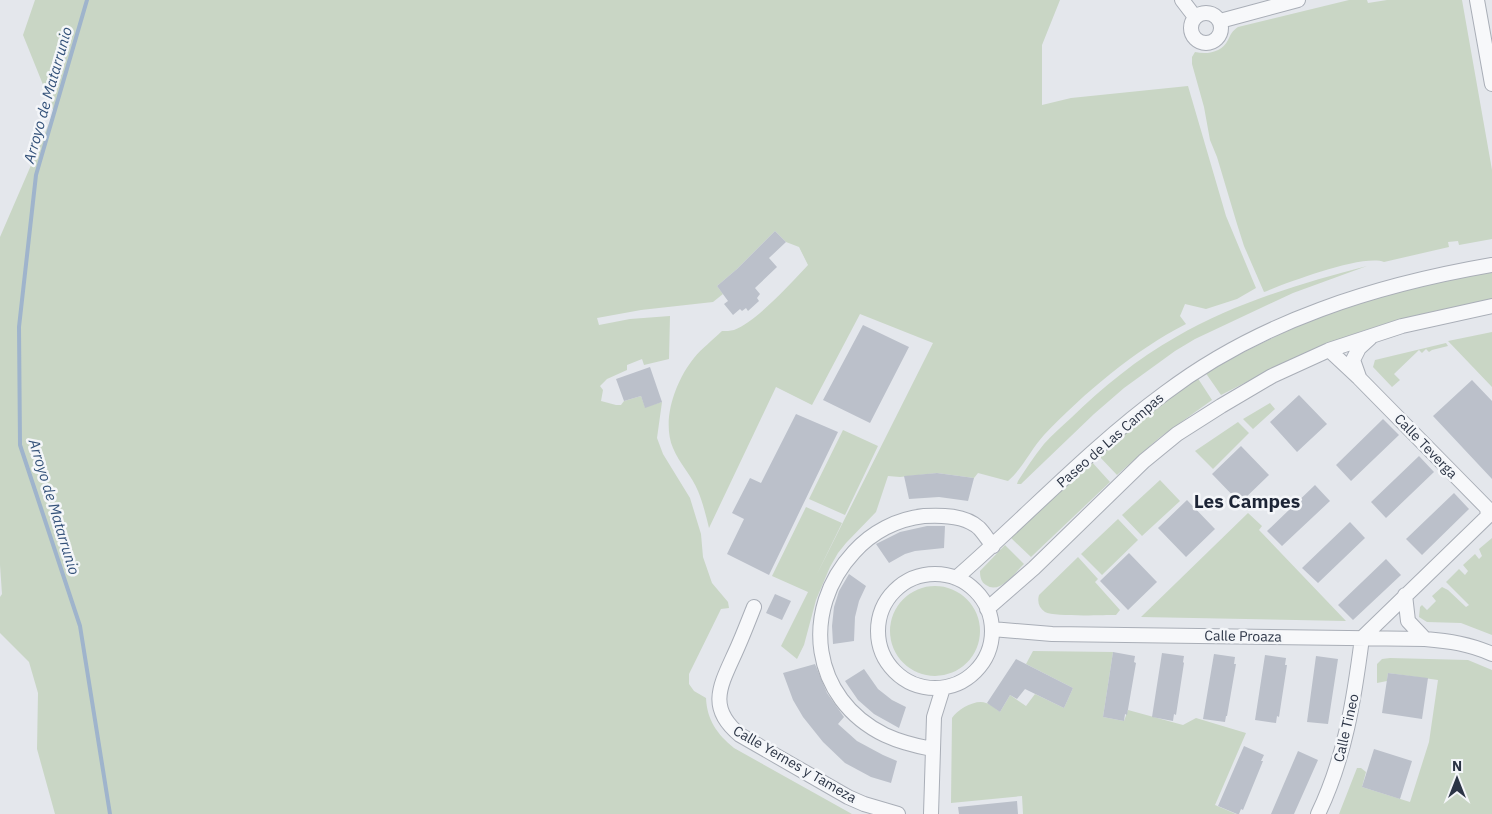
<svg xmlns="http://www.w3.org/2000/svg" width="1492" height="814" viewBox="0 0 1492 814" font-family="'IBM Plex Sans',sans-serif">
<style>
.green{fill:#c9d6c5}
.lines{fill:none;stroke-linecap:round;stroke-linejoin:round}
.stream{stroke:#9fb4cc;stroke-width:4}
.building{fill:#bbc0ca}
.street-casing{stroke:#a9aeb7;stroke-width:16}
.street{stroke:#f7f8fa;stroke-width:14}
.labels{text-anchor:middle;stroke-width:5;stroke-linejoin:round;paint-order:stroke}
.street-label{font-size:14px;fill:#2b3445;stroke:#f4f6f9}
.water-label{font-size:15px;font-style:italic;fill:#34527a;stroke:#f4f6f9}
.district-label{font-size:19px;font-weight:bold;fill:#1d2536;stroke:#f4f6f9}
</style>
<rect width="100%" height="100%" fill="#e4e7ec"/>
<path class="green" d="M35,0H1060L1042,45V105L1071,98L1188,86L1226,216L1256,288L1237,299L1206,309L1185,304L1180,316L1186,324C1136,349 1083,394 1044,435C1031,449 1023,468 1008,481L978,473L974,478L937,473L900,477L888,476L876,512L846,543L838,553L830,567L816,600L804,645L797,659L781,646L808,592L772,576L806,507L842,523L817,574L933,343L860,314L812,405L776,387L709,528C706,516 703,503 698,491C692,476 679,463 673,448C661,420 676,380 694,358C702,348 713,340 722,331C726,331 730,331 734,330C757,321 791,283 808,265L799,247L786,242L775,231L737,269L717,286L723,294L713,302L641,310L597,318L599,325L630,319L670,316L669,359L644,365L642,359L627,365V370L607,379L600,386L603,390L601,401L616,405H621L624,401L641,396L645,407L662,402L657,438L663,454L690,498L701,534L703,557L712,583L728,602L729,608L721,609L689,674V684L694,691L706,698C707,720 717,734 734,748L852,814H55L37,749L38,693L29,662L0,633V597L2,594L0,565V237L54,112L23,35Z
M1349,0H1367L1368,3L1387,0H1462L1492,170V239L1459,245L1458,241L1448,242L1449,247L1384,262C1362,254 1287,283 1264,292L1244,246L1237,224L1217,157L1210,140L1204,107L1192,64V57L1195,52C1208,55 1222,52 1228,40C1231,34 1232,31 1238,27Z
M1367,266L1293,293L1195,339L1175,351L1124,388L1094,414L1021,484H1017L1018,481C1026,469 1034,456 1044,444C1052,435 1062,426 1071,418C1103,387 1137,359 1176,337C1234,303 1302,283 1367,266Z
M1492,271V300C1448,308 1405,316 1363,331C1313,348 1267,371 1221,395L1205,372C1259,344 1314,316 1373,298C1412,286 1452,279 1492,271Z
M1492,332V387L1448,341Z
M1446,343L1448,346L1432,350L1429,352L1426,349L1422,353L1419,350L1394,374L1400,380L1392,387L1373,367L1375,360Z
M1197,377L1212,400L1159,438L1117,475L1098,455L1128,428Z
M1270,403L1275,409L1253,429L1243,419Z
M1238,422L1249,433L1213,469L1195,451Z
M843,430L878,446L845,515L809,499Z
M1091,461L1110,482L1031,557L1011,538Z
M1160,480L1180,501L1142,536L1122,515Z
M1248,513L1262,526L1259,530L1346,621L1141,617Z
M1118,519L1138,540L1102,575L1081,554Z
M1492,538V635L1461,623L1427,622L1419,617L1420,607L1422,605L1427,610L1436,601L1432,596L1442,587L1448,590L1466,607L1469,605L1446,582L1459,569L1465,575L1468,571L1463,565L1475,554L1479,559L1482,556L1479,549Z
M1005,545L1024,564C1015,572 1000,595 986,585C981,582 980,577 980,571Z
M1078,557L1098,579L1095,582L1120,610L1116,615C1102,615 1054,617 1045,612C1039,608 1037,602 1039,595Z
M890 631a45 45 0 1 1 90 0a45 45 0 1 1-90 0Z
M1033,651L1113,652L1103,717L1124,721L1128,710L1183,725L1196,718L1246,733L1215,805L1236,814H1023L1022,796L951,803L952,718C958,709 976,699 986,703C991,704 996,709 1000,712L1010,695L1026,706L1035,694L1064,708L1073,688L1026,664Z
M1390,658L1468,660L1492,670V814H1339L1357,768H1361L1366,772L1362,787L1410,802L1429,742L1438,680L1388,673L1387,681L1377,683V664L1382,659Z"/>
<g class="lines">
<path class="stream" d="M87,0L36,175L19,327L20,445L80,626L110,814"/>
</g>
<path class="building" d="M775,231L786,242L769,258L777,267L755,288L760,294L757,298L759,301L748,311L746,308L742,311L740,309L733,315L724,304L728,301L717,286L737,269Z
M863,325L909,347L870,423L823,400Z
M650,367L662,402L645,408L641,396L624,401L616,379Z
M1472,380L1492,401V479L1433,416Z
M1299,395L1327,424L1297,452L1270,422Z
M796,414L838,432L769,575L727,554L744,519L732,513L750,478L761,483Z
M1383,419L1399,435L1351,481L1336,465Z
M1241,446L1269,475L1240,503L1212,474Z
M1419,456L1434,472L1386,518L1371,502Z
M937,473L974,478L968,501L939,497L909,499L904,476Z
M1315,485L1330,501L1282,546L1267,531Z
M1454,493L1469,509L1422,555L1406,539Z
M1187,500L1215,529L1186,557L1158,528Z
M1350,522L1365,538L1318,583L1302,568Z
M927,526H945L944,548L915,551L905,554L889,563L876,544L900,532Z
M1129,553L1157,582L1128,610L1100,581Z
M1386,559L1401,575L1353,620L1338,605Z
M849,574L866,586L859,601L855,617L854,641L833,644L832,626L834,607L839,591Z
M775,594L791,601L782,620L766,613Z
M1113,652L1135,656L1134,662L1136,663L1127,715L1125,714L1124,721L1103,717Z
M1162,653L1184,656L1183,662L1184,663L1176,715L1174,714L1173,721L1152,717Z
M1214,654L1235,657L1234,664H1236L1227,716H1226L1225,722L1203,719Z
M1265,655L1286,658L1285,665H1287L1279,717L1277,716L1276,723L1255,720Z
M1316,656L1338,659L1328,724L1307,722Z
M1016,659L1073,688L1064,708L1025,689L1017,699L1010,695L1000,712L987,703Z
M815,664L827,693L844,717L838,724L857,741L883,755L897,761L891,783L871,777L845,763L823,742L803,717L793,700L783,673Z
M864,669L878,689L892,700L906,707L899,728L874,714L858,700L849,687L845,681Z
M1388,673L1428,678L1422,719L1382,713Z
M1244,746L1264,755L1261,761H1263L1243,810L1241,809L1239,814H1237L1218,806Z
M1374,749L1412,761L1400,799L1362,787Z
M1298,751L1318,760L1294,814H1271Z
M1017,801L1018,814H959L958,807Z"/>
<g class="lines">
<g class="street-casing">
<path id="street" d="M1182,0L1195,17
M1477,0L1492,84
M1191 28a15 15 0 1 1 30 0a15 15 0 1 1-30 0Z
M1220,21L1298,0
M1329,350L1359,378L1487,508L1488,516L1362,638
M1359,377L1353,360L1359,348L1370,338
M878 631a57 57 0 1 1 114 0a57 57 0 1 1-114 0Z
M956,578C1026,517 1090,448 1165,393C1260,321 1376,285 1492,265
M1405,595L1408,621L1425,639
M754,607C748,622 742,638 735,653C720,686 707,708 740,735L848,797L864,804L898,814
M987,609L1034,568L1144,461L1177,434L1221,406L1272,376L1329,350L1402,326L1492,306
M992,629L1052,634L1425,639C1449,641 1470,644 1492,654
M932,749C916,746 900,742 885,735C811,699 800,610 854,552C872,532 897,519 924,516C941,515 965,515 979,528C984,533 988,540 993,546
M931,814L934,717L943,688
M1318,814C1345,758 1354,700 1362,638"/>
</g>
<use href="#street" class="street"/>
</g>
<g class="labels">
<g class="street-label">
<text transform="translate(1110 440) rotate(-41)" y="5">Paseo de Las Campas</text>
<text transform="translate(1426 446) rotate(46)" y="5">Calle Teverga</text>
<text transform="translate(1243 636) rotate(1)" y="5">Calle Proaza</text>
<text transform="translate(1346 728) rotate(-77)" y="5">Calle Tineo</text>
<text transform="translate(795 764) rotate(30)" y="5">Calle Yernes y Tameza</text>
</g>
<g class="water-label">
<text transform="translate(48 95) rotate(-74)" y="5">Arroyo de Matarrunio</text>
<text transform="translate(54 507) rotate(73)" y="5">Arroyo de Matarrunio</text>
</g>
<g class="district-label">
<text x="1247" y="508">Les Campes</text>
</g>
</g>
<g transform="translate(1457 779)" stroke="#f4f6f9" stroke-width="4" paint-order="stroke">
<path d="M0-4L9 19L0 12L-9 19Z" fill="#2b3445"/>
<text y="-8" font-size="14" font-weight="bold" text-anchor="middle" fill="#2b3445">N</text>
</g>
</svg>
